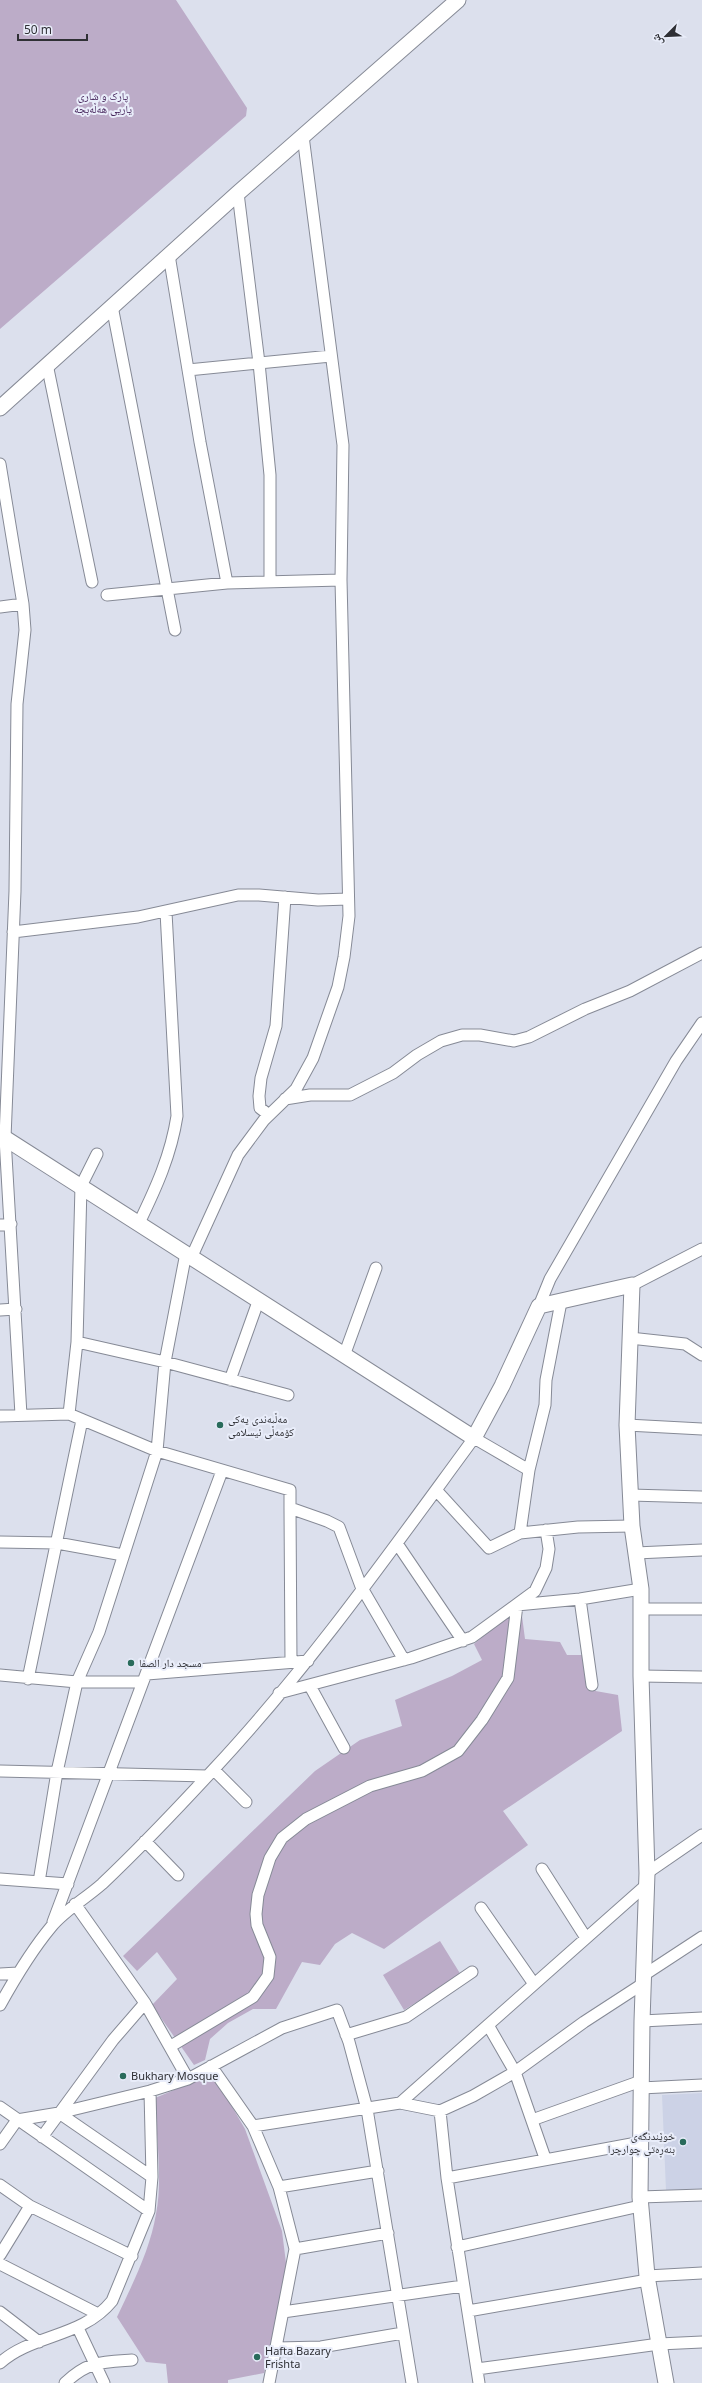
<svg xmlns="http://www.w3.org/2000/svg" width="702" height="2383" viewBox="0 0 702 2383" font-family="'Noto Sans','Noto Naskh Arabic',sans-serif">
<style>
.built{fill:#ccd2e6}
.green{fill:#bcacc8}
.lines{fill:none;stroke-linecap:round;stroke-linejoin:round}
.street-casing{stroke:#868a96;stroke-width:13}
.secondary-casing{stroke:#868a96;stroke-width:17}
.street{stroke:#fff;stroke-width:11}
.secondary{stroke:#fff;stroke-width:15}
.poi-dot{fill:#296b5b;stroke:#e9edfa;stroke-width:1.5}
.labels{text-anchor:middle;stroke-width:4;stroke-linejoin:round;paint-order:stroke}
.park-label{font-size:11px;fill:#47265c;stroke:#e9edfa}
.poi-label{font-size:11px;fill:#2f3035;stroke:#e9edfa;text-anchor:start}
</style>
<rect width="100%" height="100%" fill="#dce0ed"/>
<path class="built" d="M702,2093V2190L666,2191L662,2095Z"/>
<path class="green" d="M0,0H176L247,108L246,116L0,329Z
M507,1616H522L525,1639L560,1642L567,1655H582L590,1690L618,1695L622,1731L503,1811L528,1845L384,1949L352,1933L335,1944L320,1965L302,1962L276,2009H253L228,2023L210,2039L205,2060L194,2065L152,2005L177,1979L157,1952L137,1971L123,1956L315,1771L360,1740L402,1726L395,1700L452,1676L482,1660L474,1644Z
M440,1941L461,1975L404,2010L383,1975Z
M210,2075L227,2098L245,2129L282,2231L287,2271L264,2373L228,2380V2383H168L166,2364L146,2362L117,2317C132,2285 150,2250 156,2214C163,2179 156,2135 155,2098Z"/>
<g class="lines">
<g class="street-casing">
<path id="street" d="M238,193L259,363L270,475V582
M169,255L200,442L227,583
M112,306L175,630
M47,364L92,582
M188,370L331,356
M0,464L23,604L25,630L17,704L15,891L5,1138L21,1415
M107,595L227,583L341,580
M0,607L23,604
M13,932L138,917L238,895H259L318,900L348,899
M285,1099L310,1095H350L393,1073L417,1055L441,1041L462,1035H480L514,1041L529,1037L585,1009L630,991L702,953
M269,1115L260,1108L259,1096L261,1078L276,1026L285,897
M139,1223C156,1188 171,1155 177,1116L166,912
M0,1225L11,1224
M192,1256L238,1155L264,1120L296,1089L313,1058L338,987L344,957L349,916L341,580L343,445L303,136
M632,1285L702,1249
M561,1302L546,1380L545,1405L529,1470L520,1533L578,1527L632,1526
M539,1306L550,1279L676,1061L702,1023
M0,1310L16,1309
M630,1338L685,1344L702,1355
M77,1342L165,1362L288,1395
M345,1353L376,1268
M230,1380L259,1299
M69,1414L77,1342L81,1186L97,1154
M0,1416L69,1414L157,1451L290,1490V1508L327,1521L339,1527L362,1589
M627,1425L702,1429
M436,1490L489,1548L520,1533
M630,1495L702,1497
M290,1508L291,1662
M0,1542L57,1543L123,1555
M398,1545L463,1641
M636,1553L702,1550
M362,1588L404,1660
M580,1599L592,1685
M641,1609H702
M147,1674L308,1661
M0,1675L77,1682H143
M641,1676L702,1677
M28,1679L82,1420
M310,1686L344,1748
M279,1693L411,1658L472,1637L535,1591L546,1568L549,1549L546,1530
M214,1770L246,1802
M0,1771L207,1776
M145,1841L178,1875
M542,1869L586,1938
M647,1873L702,1835
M0,1879L68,1884
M39,1882L57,1772L77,1682L99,1632L157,1451L165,1362L186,1253
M75,1904L145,2003L188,2079
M481,1908L534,1984
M53,1922L222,1471
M0,1974L18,1973
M644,1975L702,1937
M0,2005C15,1978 31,1951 51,1927C65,1910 85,1899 102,1884C141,1847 178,1808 214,1769C310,1666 391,1551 474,1438L529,1470
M642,2021L702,2018
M488,2025L515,2072L545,2158
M346,2035L406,2017L472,1972
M171,2046L253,1997L268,1976L270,1957L257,1925L256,1914L258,1895L270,1858L282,1838L306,1819L370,1786L422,1771L458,1751L482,1720L508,1678L517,1605L580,1599L641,1589
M211,2066L253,2126L279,2187L295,2249L269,2383
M641,2088L702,2085
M400,2103L440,2111L447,2178L479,2383
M0,2107L149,2211
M440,2111L473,2096L515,2072L584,2022L644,1983
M59,2113L152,2177
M532,2120L641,2081
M253,2126L400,2103L645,1886
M42,2137L113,2040L145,2003
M0,2144L17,2120L59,2113L150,2091L188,2079L282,2028L337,2010L349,2042L367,2109L412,2383
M447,2178L642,2142
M0,2185L30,2206L132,2256
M279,2187L378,2171
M640,2197L702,2195
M457,2247L640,2206
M295,2249L388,2233
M0,2255L30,2206
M0,2264L98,2314
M647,2276L702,2273
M468,2311L648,2280
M0,2312L39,2342
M283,2312L463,2286
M78,2328L104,2383
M277,2348L321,2347L403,2333
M0,2363C32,2334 82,2338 112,2301L149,2211L152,2177L150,2091
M477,2369L659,2344L702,2342
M65,2383C88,2361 102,2362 132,2360"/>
</g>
<g class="secondary-casing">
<path id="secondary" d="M0,408L238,193L458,0
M0,1135L474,1438L502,1386L539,1306L632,1285L627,1425L632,1526L641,1589V1676L647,1873L642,2021L640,2197L647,2276L666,2383"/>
</g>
<use href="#street" class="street"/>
<use href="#secondary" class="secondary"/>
</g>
<g class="poi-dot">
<circle cx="220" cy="1425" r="4"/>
<circle cx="131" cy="1663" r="4"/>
<circle cx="123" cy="2076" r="4"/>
<circle cx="683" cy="2142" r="4"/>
<circle cx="257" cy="2357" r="4"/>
</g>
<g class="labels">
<g class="park-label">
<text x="103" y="100">پارک و شاری<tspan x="103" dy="13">یاریی ھەڵەبجە</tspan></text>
</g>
<g class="poi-label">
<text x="228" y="1423">مەڵبەندی یەکی<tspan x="228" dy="13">کۆمەڵی ئیسلامی</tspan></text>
<text x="139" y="1667">مسجد دار الصفا</text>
<text x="131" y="2080">Bukhary Mosque</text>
<text x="675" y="2140" text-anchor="end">خوێندنگەی<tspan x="675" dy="13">بنەڕەتی چوارچرا</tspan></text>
<text x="265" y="2355">Hafta Bazary<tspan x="265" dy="13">Frishta</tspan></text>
</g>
</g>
<g transform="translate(666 36) rotate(246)" stroke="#e9edfa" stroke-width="3" paint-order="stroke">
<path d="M0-3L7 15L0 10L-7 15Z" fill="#2f3035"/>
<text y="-6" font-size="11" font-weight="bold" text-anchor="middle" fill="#2f3035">ش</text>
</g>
<path d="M18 34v6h69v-6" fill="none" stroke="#2f3035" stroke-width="2"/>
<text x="24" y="34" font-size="12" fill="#2f3035" stroke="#e9edfa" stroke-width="3" paint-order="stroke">50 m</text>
</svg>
